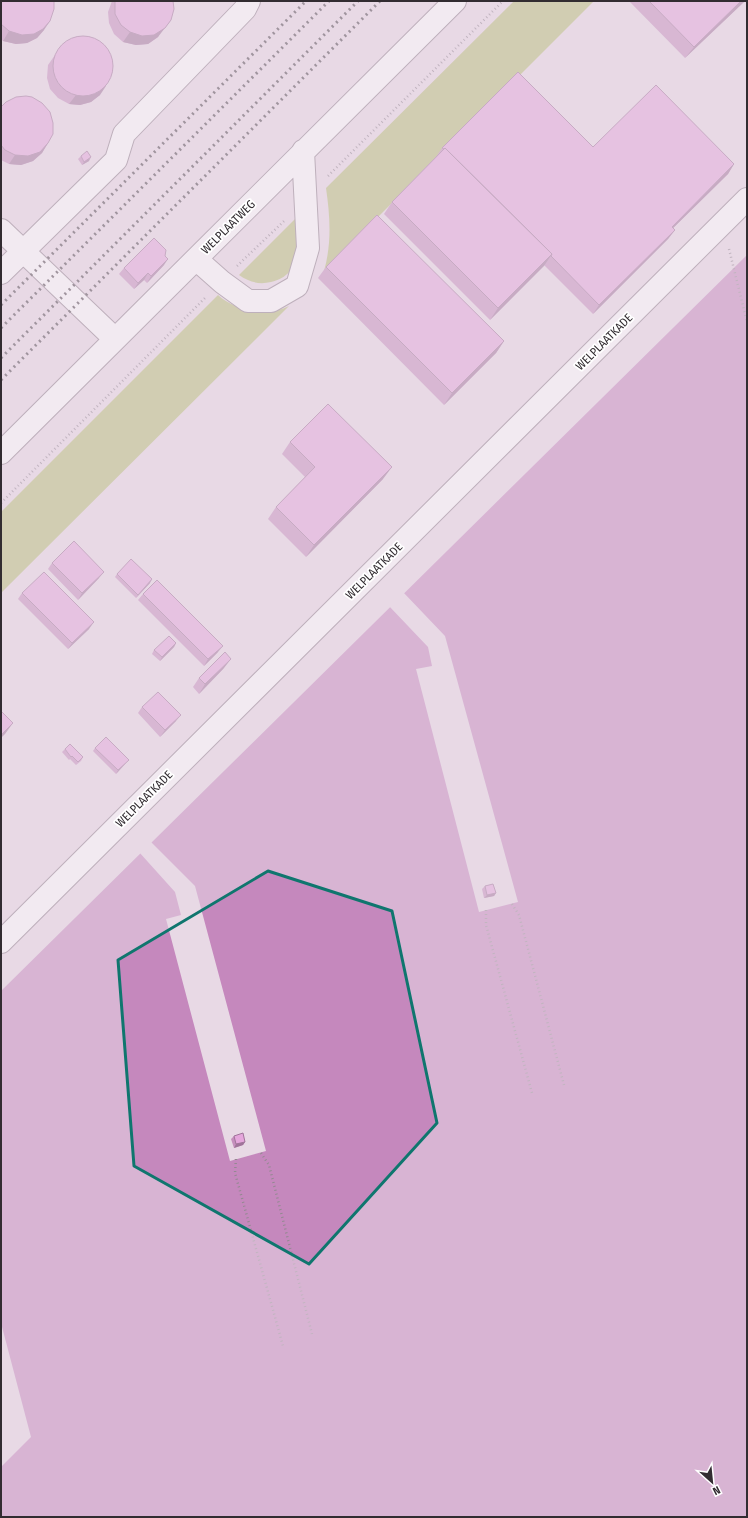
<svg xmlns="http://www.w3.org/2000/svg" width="748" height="1518" viewBox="0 0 748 1518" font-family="'Fira Sans Condensed',sans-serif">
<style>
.green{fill:#b7bf74}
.water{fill:#c588bd}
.pier{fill:#e8d9e5}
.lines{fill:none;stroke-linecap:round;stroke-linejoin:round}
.minor-casing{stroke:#8c7e89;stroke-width:24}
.path{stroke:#948992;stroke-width:2.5;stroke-dasharray:1 3;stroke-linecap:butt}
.minor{stroke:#fff;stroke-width:22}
.rail{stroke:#494247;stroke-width:3;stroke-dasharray:2 4;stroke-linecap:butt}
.wall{fill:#c58fbd}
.shaded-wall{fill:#a0749a}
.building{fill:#e5a6dc;stroke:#a0749a}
.marked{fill:none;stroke:#0f766e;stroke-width:3;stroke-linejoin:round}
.labels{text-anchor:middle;stroke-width:3.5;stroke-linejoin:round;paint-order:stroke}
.street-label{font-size:12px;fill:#322c31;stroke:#fff}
</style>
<rect width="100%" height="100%" fill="#e8d9e5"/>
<path class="green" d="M514,1H594L324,271C332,243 330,216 326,188Z
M301,213C301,240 303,275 271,282C259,285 249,282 239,275Z
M218,295C235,311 268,317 289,306L1,593V512Z"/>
<path class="water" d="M747,255V1517H1V1467L31,1437L1,1323V991Z"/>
<path class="pier" d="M403,592L445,636L518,902L479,912L416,669L432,666L428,647L389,606Z
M150,841L195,886L266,1151L230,1161L166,919L181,915L175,892L139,852Z"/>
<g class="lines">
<g class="minor-casing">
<path id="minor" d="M1,230L115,339
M196,259L222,282L248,301H271L297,286L308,248L303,151
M1,273L116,160L124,134L245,9L249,1
M1,453L455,1
M1,942L747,199"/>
</g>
<path class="path" d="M328,176L503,1
M729,249L747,322
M237,266L284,221
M1,503L205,298
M512,904L519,915L564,1085
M486,910V925L532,1093
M261,1153L269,1165L312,1334
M236,1159L235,1173L283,1346"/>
<use href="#minor" class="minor"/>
<path class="rail" d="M1,305L306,1
M1,328L329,1
M1,358L358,1
M1,380L380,1"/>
</g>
<path class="wall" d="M1,1L44,30L37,38L27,43L16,44L3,41L1,39Z
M112,1H173L158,37L148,44L136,45L123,42L114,34L109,23L108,12Z
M629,1H745L685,58Z
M62,45L100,95L91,102L80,105L69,104L58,98L50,89L47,78L48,65Z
M1,107L48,143L42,153L33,161L21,165L9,164L1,160Z
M593,147L734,164L728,174L673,228L675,230L668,239L593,314L544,265L490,320L384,214L392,202L436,157L442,148Z
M81,156L89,161L82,165L78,159Z
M164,265L147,283L144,280L134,289L119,274L124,268Z
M326,267L504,341L496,353L444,405L318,278Z
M290,442L383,479L306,557L268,519L276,507L305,477L282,454Z
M52,563L99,578L78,600L48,569Z
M117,574L150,583L136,598L115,577Z
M22,593L89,629L68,649L18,599Z
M143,594L218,652L204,666L138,600Z
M176,643L174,647L160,661L152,654L154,650Z
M224,668L199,694L193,687L199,678Z
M142,707L176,721L160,737L138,713Z
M95,748L126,763L116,774L93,751Z
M65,749L83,757L81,761L76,765L70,759L69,760L62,752Z
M485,886L496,893L494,896L484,898L482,889Z
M234,1136L245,1142L243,1145L234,1148L231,1139Z"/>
<path class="shaded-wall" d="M741,1H745L685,58L694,47Z
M171,20L158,37L148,44L136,45L123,42L130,32Z
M50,21L44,30L37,38L27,43L16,44L3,41L9,31Z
M106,86L100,95L91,102L80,105L69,104L76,95Z
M48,143L42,153L33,161L21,165L9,164L15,155Z
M91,157L89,161L82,165L84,162Z
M734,164L728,174L665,236L672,227Z
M675,230L668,239L593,314L599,305Z
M552,254L544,266L490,320L498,308Z
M168,259L164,265L147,283L151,276Z
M148,273L144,280L134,289L138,283Z
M504,341L496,353L444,405L452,393Z
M392,467L383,479L306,557L314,545Z
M104,572L99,578L78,600L82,593Z
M152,579L150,583L136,598L138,595Z
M94,622L89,629L68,649L72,643Z
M176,643L174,647L160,661L162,657Z
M223,646L218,652L204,666L208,659Z
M231,659L224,668L199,694L205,684Z
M181,715L176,721L160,737L165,730Z
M13,723L5,734L1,738V735Z
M129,760L126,763L116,774L118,770Z
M496,893L494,896L484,898L487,895Z
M245,1142L243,1145L234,1148L236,1144Z"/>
<path class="building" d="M1,1H54V9L50,21L43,29L34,34L22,35L9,31L1,24Z
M115,1H173L174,9L171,20L165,28L154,35L142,36L130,32L121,25L115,14Z
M649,1H741L694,47Z
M53 66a30 30 0 1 1 60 0a30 30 0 1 1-60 0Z
M518,72L593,147L656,85L734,164L672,227L675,230L599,305L551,256L552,254L445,148L444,149L442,148Z
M26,96L32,97L42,103L50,112L53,123V134L48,143L40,152L28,156L15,155L5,150L1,145V107L6,102L16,97Z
M445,148L552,254L498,308L392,202Z
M87,151L91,157L84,162L81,156Z
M377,215L504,341L452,393L326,267Z
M154,238L166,250L165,256L168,259L151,276L148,273L138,283L124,268Z
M328,404L392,467L314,545L276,507L315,467L290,442Z
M74,541L104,572L82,593L52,563Z
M131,559L152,579L138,595L117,574Z
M44,572L94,622L72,643L22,593Z
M157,580L223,646L208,659L143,594Z
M169,636L176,643L162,657L154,650Z
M225,652L231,659L205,684L199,678Z
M158,692L181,715L165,730L142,707Z
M1,711L13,723L1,735Z
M106,737L129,760L118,770L95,748Z
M70,744L83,757L78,762L72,756L71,757L65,749Z
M493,884L496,893L487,895L485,886Z
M243,1133L245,1142L236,1144L234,1136Z"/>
<path d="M0 0H748V1518H0ZM268,871L392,911L437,1123L309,1264L134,1166L118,960Z" fill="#e8d9e5" fill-opacity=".55" fill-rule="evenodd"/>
<path class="marked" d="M268,871L392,911L437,1123L309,1264L134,1166L118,960Z"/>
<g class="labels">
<g class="street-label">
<text transform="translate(228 227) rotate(-45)" y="4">WELPLAATWEG</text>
<text transform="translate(604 342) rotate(-45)" y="4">WELPLAATKADE</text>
<text transform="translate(374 571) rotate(-45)" y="4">WELPLAATKADE</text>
<text transform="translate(144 799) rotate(-45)" y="4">WELPLAATKADE</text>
</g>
</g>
<rect width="748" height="1518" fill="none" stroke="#322c31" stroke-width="4"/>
<g transform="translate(712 1482) rotate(153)" stroke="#ffffff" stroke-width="3" paint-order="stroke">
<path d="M0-3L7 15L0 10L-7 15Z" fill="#322c31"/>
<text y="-6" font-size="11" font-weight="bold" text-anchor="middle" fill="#322c31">N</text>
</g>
</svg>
